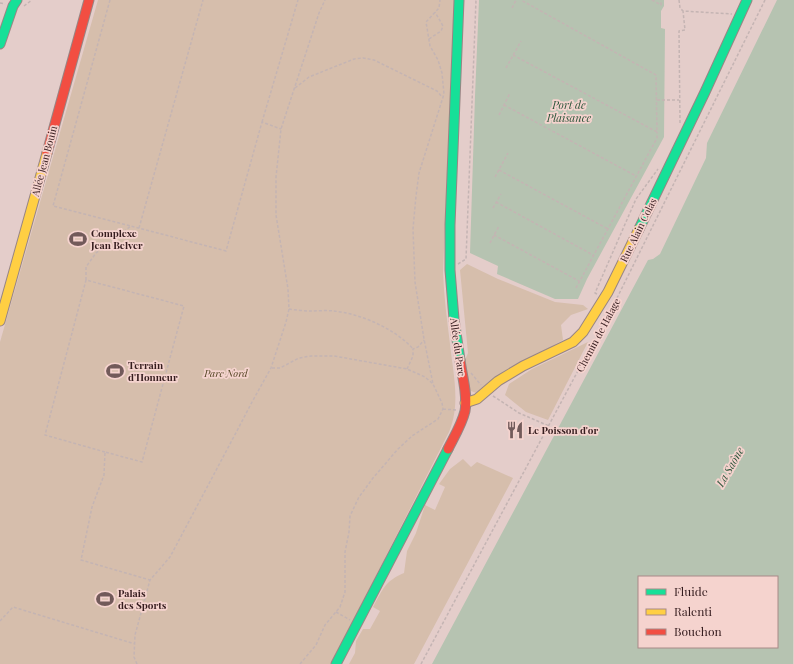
<svg xmlns="http://www.w3.org/2000/svg" width="794" height="664" viewBox="0 0 794 664" font-family="'Playfair Display',serif">
<style>
.green{fill:#d6beac}
.water{fill:#b6c3b1;fill-rule:evenodd}
.lines{fill:none;stroke-linecap:round;stroke-linejoin:round}
.fast-casing{stroke:#988584;stroke-width:11}
.slow-casing{stroke:#988584;stroke-width:11}
.jam-casing{stroke:#988584;stroke-width:11}
.path{stroke:#c4b4b3;stroke-width:1.5;stroke-dasharray:3 2;stroke-linecap:butt}
.fast{stroke:#16e098;stroke-width:9}
.slow{stroke:#ffcf43;stroke-width:9}
.jam{stroke:#f24e42;stroke-width:9}
.labels{text-anchor:middle;stroke-width:3.5;stroke-linejoin:round;paint-order:stroke}
.street-label{font-size:10px;fill:#351c1e;stroke:#f5d3ce}
.poi-label{font-size:10px;font-weight:bold;fill:#351c1e;stroke:#f5d3ce;text-anchor:start}
.park-label{font-size:10px;font-style:italic;fill:#524322;stroke:#f5d3ce}
.water-label{font-size:11px;font-style:italic;fill:#2b553a;stroke:#f5d3ce}
</style>
<rect width="100%" height="100%" fill="#e4cdca"/>
<path class="green" d="M98,0H454L443,273C444,297 447,320 450,344C453,373 461,404 449,432L331,664H0V342Z
M467,264L498,279L555,302L583,305L588,309L571,315L561,325L563,340L496,377L476,393L471,391L468,389L463,365L468,353L460,270Z
M588,342L548,420L526,412L505,395L509,384L532,369Z
M463,459L471,467L477,462L513,478L414,664H349L355,653L356,641L363,629H370L380,611L373,607C383,589 385,581 404,573L407,551L416,533L425,505L435,510L445,487L439,484L450,469Z"/>
<path class="water" d="M479,0H664V6L661,11V28L665,29L664,137L587,279L578,299H555L497,274L498,266L470,253L475,96Z
M777,0H794L793,664H432L648,260L653,259L660,254L706,158L707,143ZM639,577H777V647H639Z"/>
<g class="lines">
<g class="fast-casing">
<path id="fast" d="M459,0L450,225V270L454,319L460,360
M0,44L13,6L17,0
M639,229L705,92L747,0
M336,664L448,449"/>
</g>
<g class="slow-casing">
<path id="slow" d="M0,321L47,153
M465,403L477,399L498,381L523,366L573,342L583,332L608,292L639,229"/>
</g>
<g class="jam-casing">
<path id="jam" d="M47,153L89,0
M448,449C454,437 462,424 465,411C468,395 462,376 460,360"/>
</g>
<path class="path" d="M110,0L53,206L131,226
M652,0L661,5V0
M679,0L680,8L683,11L732,14
M0,3L5,4
M24,6L32,0
M512,8L516,0
M429,39L441,31L443,26L435,12
M513,55L657,132L656,75L521,0
M506,68L521,41
M295,88L309,77L354,59L363,58L374,60L437,91L442,97
M657,100H679
M504,105L636,176
M499,115L510,93
M262,122L298,0
M680,123L679,31L685,30L683,11
M499,170L608,229
M495,177L508,153
M496,202L593,255
M493,208L501,194
M139,228L203,0
M494,235L579,281
M490,243L499,226
M458,264L466,259L476,0
M86,280V267L96,253L131,226L226,251L262,122L281,129
M576,288L657,138V132
M597,294L595,293L636,199L658,169
M289,309C296,310 304,311 311,311C318,311 326,310 333,311C359,313 396,329 413,349
M272,368H280L299,358L311,356H334L407,369L425,377L433,384
M407,369L413,356V349L418,347L424,340
M471,373L481,385
M493,396L519,413L549,426
M443,409L456,410
M105,452L45,435L86,280L184,306L142,462L105,452L104,475L92,507L81,560L150,580
M336,612L350,620
M0,621L13,607L135,644
M137,664L134,657L135,635L150,580L170,557L239,427L252,402L271,368L286,322L289,309L288,289L276,215V177L281,129L319,13L325,0
M300,664L316,645L325,625L340,607L345,592V552L349,532L350,516L359,497L373,478L398,449L412,436L438,419L443,409L442,403L433,384L424,339L415,282L413,229L416,196L419,173L444,94L442,73L438,60L430,46L426,22L439,8L440,0
M421,664L618,296L765,0"/>
<use href="#fast" class="fast"/>
<use href="#slow" class="slow"/>
<use href="#jam" class="jam"/>
</g>
<defs>
<g id="stadium-bare" transform="scale(1.38)"><path d="M0-5a6.5 5 0 1 0 0 10a6.5 5 0 1 0 0-10ZM-3.5-1.8h7v3.6h-7Z" fill="#725a5a" stroke="#f5d3ce" stroke-width="2.5" paint-order="stroke"/></g>
<g id="restaurant-bare" transform="scale(1.38)"><path d="M-5-6h1v4h1v-4h1v4h1v-4h1v5L-1.5 .5V6h-2V.5L-5-1ZM5-6V6H3V1.5H1.5Q1.5-4 5-6Z" fill="#725a5a" stroke="#f5d3ce" stroke-width="2.5" paint-order="stroke"/></g>
</defs>
<g fill-rule="evenodd">
<use href="#stadium-bare" x="78" y="239"/>
<use href="#stadium-bare" x="115" y="371"/>
<use href="#restaurant-bare" x="515" y="430"/>
<use href="#stadium-bare" x="105" y="599"/>
</g>
<g class="labels">
<g class="street-label">
<text transform="translate(44 161) rotate(-75)" y="4">Allée Jean Bouin</text>
<text transform="translate(638 230) rotate(-64)" y="4">Rue Alain Colas</text>
<text transform="translate(598 335) rotate(-62)" y="4">Chemin de Halage</text>
<text transform="translate(458 347) rotate(82)" y="4">Allée du Parc</text>
</g>
<g class="poi-label">
<text x="91" y="237">Complexe<tspan x="91" dy="12">Jean Belver</tspan></text>
<text x="128" y="369">Terrain<tspan x="128" dy="12">d'Honneur</tspan></text>
<text x="528" y="434">Le Poisson d'or</text>
<text x="118" y="597">Palais<tspan x="118" dy="12">des Sports</tspan></text>
</g>
<g class="park-label">
<text x="226" y="377">Parc Nord</text>
</g>
<g class="water-label">
<text x="569" y="109">Port de<tspan x="569" dy="13">Plaisance</tspan></text>
<text transform="translate(730 467) rotate(-60)" y="4">La Saône</text>
</g>
</g>
<rect x="638" y="576" width="140" height="72" fill="#f5d3ce" stroke="#a88a88"/>
<rect x="646" y="589" width="20" height="6" fill="#16e098" stroke="#a88a88"/>
<text x="674" y="596" font-size="12" fill="#351c1e">Fluide</text>
<rect x="646" y="609" width="20" height="6" fill="#ffcf43" stroke="#a88a88"/>
<text x="674" y="616" font-size="12" fill="#351c1e">Ralenti</text>
<rect x="646" y="629" width="20" height="6" fill="#f24e42" stroke="#a88a88"/>
<text x="674" y="636" font-size="12" fill="#351c1e">Bouchon</text>
</svg>
